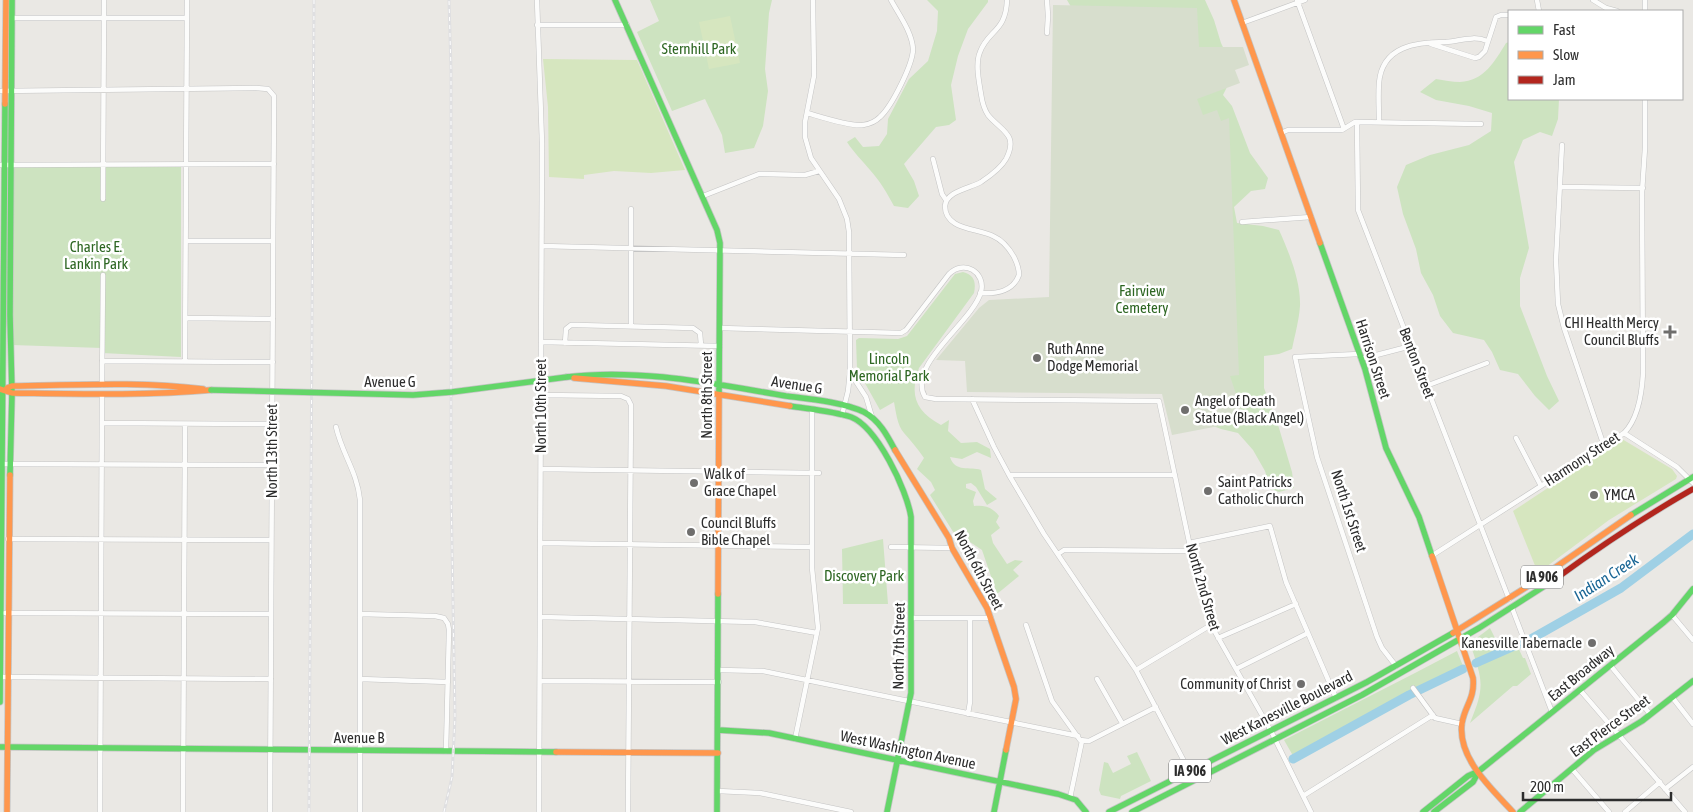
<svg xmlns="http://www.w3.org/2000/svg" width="1693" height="812" viewBox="0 0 1693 812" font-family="'Asap Condensed',sans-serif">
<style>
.green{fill:#cde3c0}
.cemetery{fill:#d7decd}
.pitch{fill:#d6e6bf}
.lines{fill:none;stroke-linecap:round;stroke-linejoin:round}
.river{stroke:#9fd0e5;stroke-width:9}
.street-casing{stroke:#c4c4c4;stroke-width:5.5}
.fast-casing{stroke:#c4c4c4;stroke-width:7}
.slow-casing{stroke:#c4c4c4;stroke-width:7}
.jam-casing{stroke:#c4c4c4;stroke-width:7}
.street{stroke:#fcfcfb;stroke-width:4.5}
.fast{stroke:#63d668;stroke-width:5.5}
.slow{stroke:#ff974d;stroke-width:5.5}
.jam{stroke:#b3261e;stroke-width:5.5}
.rail-casing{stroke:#dfdfe1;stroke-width:3}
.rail{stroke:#fff;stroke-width:1;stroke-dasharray:4;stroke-linecap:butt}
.fast-bridge-casing{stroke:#c4c4c4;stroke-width:7;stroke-linecap:butt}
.fast-bridge{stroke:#63d668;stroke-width:5.5}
.poi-dot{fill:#6f6e6d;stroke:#fff;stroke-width:2}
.labels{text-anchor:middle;stroke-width:5;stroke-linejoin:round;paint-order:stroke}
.shield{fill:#fff;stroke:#6c6c6c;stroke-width:1}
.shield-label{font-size:14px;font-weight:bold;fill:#2d2d2d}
.park-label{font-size:15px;fill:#2d6622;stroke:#fff}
.poi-label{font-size:15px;fill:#2d2d2d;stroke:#fff;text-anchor:start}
.street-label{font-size:15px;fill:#2d2d2d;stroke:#fff}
.water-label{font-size:16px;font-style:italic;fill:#1a6695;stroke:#fff}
</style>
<rect width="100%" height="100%" fill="#eae8e4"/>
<path class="green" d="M650,0H772L769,13L765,69L768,91L763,126L754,148L725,153L722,135L705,99L672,111L637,32L659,21Z
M927,0H988V2L968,29L958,56L951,85L956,120L949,125L936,127L904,164L914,181L919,196L908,208L894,206C887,193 880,181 870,170C862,160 854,153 847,142L855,137L863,147L879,146L887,134L888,119L909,79L928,61L937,31L938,11Z
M1067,0H1205L1214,20L1221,43L1233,68L1231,79L1223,95L1232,106L1250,153L1268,178L1265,189L1251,191L1234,207L1237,223L1263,226L1279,230C1289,252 1301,282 1300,306C1299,320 1295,335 1292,349L1279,354L1264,356V388L1279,428L1292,472L1294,488L1279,492L1270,489L1265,471L1253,450L1238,433L1221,429L1208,424L1083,27Z
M1509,42V99H1559L1558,119L1552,136L1540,132L1523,140L1514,162L1529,248L1520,278V306L1547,376L1559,401L1549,410L1535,396L1518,374L1500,370L1492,352L1484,340L1453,333L1440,316L1433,295L1421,273L1416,249L1403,214L1397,187L1406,165L1430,155L1469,145L1491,131L1492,113L1469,106L1436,100L1420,92L1436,79C1444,80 1452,82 1460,82C1484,81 1495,61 1506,43Z
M181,164V357L102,353V348L12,345L11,165Z
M963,272C975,275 976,283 974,293L919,368C909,396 916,411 941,425L949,420L948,431L961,443L977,442L990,449L991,458L977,452L962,459L950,457C955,473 970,466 981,470L985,489L997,499L987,505L976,487L971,483L966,484V488L976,492L973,501L974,506C985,505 992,507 999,516L996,522L1000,528L991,535L993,543L1007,564L1015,560L1023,561L1013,570L1019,576L997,594L982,550L967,540L957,538L930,495L935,490L931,482L917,469L924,458C918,449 911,441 904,433C897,425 896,412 894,402L880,410L857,369L856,340L859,338L898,339L907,336L955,274Z
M883,539L888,604H843L842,549Z
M1490,628L1500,648L1516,643L1523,658H1525L1531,674L1517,686H1513L1470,723C1486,685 1482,680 1470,643Z
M1457,651L1465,671L1419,689L1296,761L1284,740L1415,673Z
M1137,752L1151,781L1121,796L1120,799L1101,795L1099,790L1104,762L1108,763L1113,773L1131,764L1127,756Z"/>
<path class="cemetery" d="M1053,5L1197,8L1199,47H1243L1249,65L1235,70L1240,83L1197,99L1203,115L1217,110L1221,121L1229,118L1239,375L1230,376L1245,421L1172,435L1162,394L967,392L965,361L936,360L979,308L989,300L1049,297Z"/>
<path class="pitch" d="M730,16L740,63L709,69L699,22Z
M543,59L637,60L685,170L651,173L614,171L584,175V179L549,177L548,107Z
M1622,439L1672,469L1677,476L1676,479L1609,520L1538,573L1513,511Z"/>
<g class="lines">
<path class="river" d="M1531,639L1621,588L1693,534
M1476,663L1519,644
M1293,759L1409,695L1463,669"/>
<g class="street-casing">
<path id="street" d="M537,0L542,143L539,812
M813,0L814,76L805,122V137L811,158L839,199L847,219L849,232L850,372L848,391L842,415
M1047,0L1048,16L1047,33
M1297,0L1344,129
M1537,0L1539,11
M1593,0L1606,8L1617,11
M1645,11V0
M12,18H187
M1242,23L1305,0
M537,25H627
M1431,44L1475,58L1479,57L1485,51L1496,17L1501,15H1509
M0,91L256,88L268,89L274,96L270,812
M807,113C821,117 851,127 863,125C870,124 876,121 880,117C892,106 913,64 913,49C912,32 899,15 891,0
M1357,122L1358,210L1509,599
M1379,122C1379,109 1378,96 1379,83C1382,46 1416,42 1446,42C1460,41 1474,35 1487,41
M1281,133L1288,130H1342L1355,122L1481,124
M1562,145L1556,260L1558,304L1564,328L1604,446
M933,159L942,194L946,200
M0,165L274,164
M1560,187L1643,188
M703,196L759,174L805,175L819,171
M103,199L104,0
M1242,222L1311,217
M186,241H273
M542,246L904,255
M980,293C996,294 1013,292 1019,275C1019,268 1017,263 1014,257C1009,248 1002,240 993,236C977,228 945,230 945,206C946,191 971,188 981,182C990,176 1001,168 1006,159C1019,134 1001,131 988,115C984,109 982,101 981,94C979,81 975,64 980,52C988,30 1006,32 1007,0
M186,318L273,319
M631,326V209
M720,328L901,333L906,330L949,274C964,259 986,272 981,292C972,323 906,365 925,397L936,399L1159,401L1191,551L1211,625L1271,731L1311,812
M541,342L720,346
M565,343L566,329L571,325H577L693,328L700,333L701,345
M1359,354L1295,357L1317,457L1377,637L1382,648L1396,666
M1361,359L1411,346
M102,361L273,362
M185,361L187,0
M851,374L866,397L872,417
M102,385L103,275
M1426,386L1487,363
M541,395L621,396L628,399L631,405L628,812
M972,399L994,447L1009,475L1044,534L1136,670L1194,780
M102,423L272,424
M336,427C342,454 357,471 360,500V812
M1624,433L1677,467L1693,483
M1516,438L1541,486
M1,464L272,465
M541,469L819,473
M1009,475H1175
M8,539L271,540
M541,543L812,547
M1189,543L1270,526L1286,582L1336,698
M891,547L952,548
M1058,554L1064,550H1069L1191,551
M1433,555L1624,433C1638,419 1642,392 1643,373L1642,192L1645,148V99
M1512,608L1552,712
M5,613L271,614
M360,614L435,616L444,618L448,624L449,630L446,751
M1672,615L1693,640
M540,617L755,622L817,633
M912,618H991
M1026,625L1052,701L1080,740L1089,741L1156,707
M1218,638L1296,604
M1610,665L1650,714
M1236,669L1308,633
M719,670L763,671L1078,736
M1136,670L1211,625
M0,677L271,679
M360,679L448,682
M1097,679L1122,723
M540,681L719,682
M1413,688L1435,718L1462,724
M1580,690L1685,812
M1672,697L1693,724
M968,714L970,702V618
M795,739L818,628L812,568V409
M1572,769L1609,812
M1665,789L1693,767
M718,791L760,793L851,812
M1303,796L1433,715
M1070,798L1082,741
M100,812L102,395
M183,812L185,424
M1625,812L1660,782"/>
</g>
<g class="fast-casing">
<path id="fast" d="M615,0L717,230L720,243L719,395
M1320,243L1365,369L1386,448L1419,517L1432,556
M567,377C640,368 714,384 786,396C810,399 843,402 864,412C879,420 887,435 895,450
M790,406C809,409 833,411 851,417C877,427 907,490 911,517V693L887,812
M10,475L12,393L10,315L12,0
M1631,515L1693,477
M0,702L5,104
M718,730L769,733L1058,794L1076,800L1086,812
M0,747L556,752
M717,812L718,594
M994,812L1006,750
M1109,812L1367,682L1453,633
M1132,812L1362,695L1479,628L1554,580
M1423,812L1468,776L1479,771L1664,622L1672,615L1693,589
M1434,812L1473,782L1479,771
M1520,812L1594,750L1642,721L1693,681"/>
</g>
<g class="slow-casing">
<path id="slow" d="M1234,0L1320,243
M5,104L6,0
M574,378L666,386L790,406
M7,388L12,386C75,385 140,381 203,389
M0,389L12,393C78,394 145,396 211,390
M895,450L949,538L952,548L987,608L1014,687L1016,699L1006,750
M1432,556L1473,678C1475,699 1465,705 1462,723C1457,758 1492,789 1513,812
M718,594L719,395
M1453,633L1533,583L1631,515
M556,752L718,753
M7,812L10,475"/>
</g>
<g class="jam-casing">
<path id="jam" d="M1554,580C1599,547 1644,517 1693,489"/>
</g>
<use href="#street" class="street"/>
<use href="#fast" class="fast"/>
<use href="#slow" class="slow"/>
<use href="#jam" class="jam"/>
<g class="rail-casing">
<path id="rail" d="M309,812L314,0
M444,812L452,777L455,717L451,488V70L449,0"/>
</g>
<use href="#rail" class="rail"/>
<g class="fast-bridge-casing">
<path id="fast-bridge" d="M211,390L413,395L452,392L567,377"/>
</g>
<use href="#fast-bridge" class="fast-bridge"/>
</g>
<g class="poi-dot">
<path d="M1667.5 324.5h5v5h5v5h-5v5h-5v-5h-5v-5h5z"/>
<circle cx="1037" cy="358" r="5"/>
<circle cx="1185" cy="410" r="5"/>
<circle cx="694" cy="483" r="5"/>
<circle cx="1208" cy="491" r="5"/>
<circle cx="1594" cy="495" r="5"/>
<circle cx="691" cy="532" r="5"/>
<circle cx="1592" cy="643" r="5"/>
<circle cx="1301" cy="684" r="5"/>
</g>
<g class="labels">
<g class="shield">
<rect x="1521" y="565.5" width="42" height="23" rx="4"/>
<rect x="1169" y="759.5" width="42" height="23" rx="4"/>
</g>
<g class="shield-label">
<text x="1542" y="582">IA 906</text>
<text x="1190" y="776">IA 906</text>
</g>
<g class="park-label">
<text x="699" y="54">Sternhill Park</text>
<text x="96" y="252">Charles E.<tspan x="96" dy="17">Lankin Park</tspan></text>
<text x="1142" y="296">Fairview<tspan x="1142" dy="17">Cemetery</tspan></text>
<text x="889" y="364">Lincoln<tspan x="889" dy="17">Memorial Park</tspan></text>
<text x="864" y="581">Discovery Park</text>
</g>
<g class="poi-label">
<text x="1659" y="328" text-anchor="end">CHI Health Mercy<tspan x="1659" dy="17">Council Bluffs</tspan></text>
<text x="1047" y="354">Ruth Anne<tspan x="1047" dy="17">Dodge Memorial</tspan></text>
<text x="1195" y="406">Angel of Death<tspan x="1195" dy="17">Statue (Black Angel)</tspan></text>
<text x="704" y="479">Walk of<tspan x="704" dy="17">Grace Chapel</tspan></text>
<text x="1218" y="487">Saint Patricks<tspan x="1218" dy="17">Catholic Church</tspan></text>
<text x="1604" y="500">YMCA</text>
<text x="701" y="528">Council Bluffs<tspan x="701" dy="17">Bible Chapel</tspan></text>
<text x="1582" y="648" text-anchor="end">Kanesville Tabernacle</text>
<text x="1291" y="689" text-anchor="end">Community of Christ</text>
</g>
<g class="street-label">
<text transform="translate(1373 359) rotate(72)" y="5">Harrison Street</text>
<text transform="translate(1417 363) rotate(69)" y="5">Benton Street</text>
<text x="390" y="387">Avenue G</text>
<text transform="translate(797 385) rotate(9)" y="5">Avenue G</text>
<text transform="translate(707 395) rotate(-90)" y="5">North 8th Street</text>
<text transform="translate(541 406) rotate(-90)" y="5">North 10th Street</text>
<text transform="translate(272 451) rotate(-90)" y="5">North 13th Street</text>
<text transform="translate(1582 459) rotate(-33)" y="5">Harmony Street</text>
<text transform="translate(1349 511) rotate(72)" y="5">North 1st Street</text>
<text transform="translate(979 570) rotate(62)" y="5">North 6th Street</text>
<text transform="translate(1203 587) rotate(74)" y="5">North 2nd Street</text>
<text transform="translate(899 646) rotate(-89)" y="5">North 7th Street</text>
<text transform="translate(1581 673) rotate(-39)" y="5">East Broadway</text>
<text transform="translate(1287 708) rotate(-27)" y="5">West Kanesville Boulevard</text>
<text transform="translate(1610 726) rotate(-36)" y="5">East Pierce Street</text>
<text x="359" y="743">Avenue B</text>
<text transform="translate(908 750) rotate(12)" y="5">West Washington Avenue</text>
</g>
<g class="water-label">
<text transform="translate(1606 577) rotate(-33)" y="6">Indian Creek</text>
</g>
</g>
<rect x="1508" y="10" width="175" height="90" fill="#ffffff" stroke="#ababab"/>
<rect x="1518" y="26" width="25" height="8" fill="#63d668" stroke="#ababab"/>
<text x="1553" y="35" font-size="15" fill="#2d2d2d">Fast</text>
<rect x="1518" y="51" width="25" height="8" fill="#ff974d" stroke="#ababab"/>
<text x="1553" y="60" font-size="15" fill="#2d2d2d">Slow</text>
<rect x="1518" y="76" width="25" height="8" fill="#b3261e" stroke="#ababab"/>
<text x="1553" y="85" font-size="15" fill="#2d2d2d">Jam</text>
<path d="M1523 792v8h148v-8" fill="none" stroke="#2d2d2d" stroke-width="2.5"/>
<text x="1530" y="792" font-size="15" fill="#2d2d2d" stroke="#ffffff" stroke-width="4" paint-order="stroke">200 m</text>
</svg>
